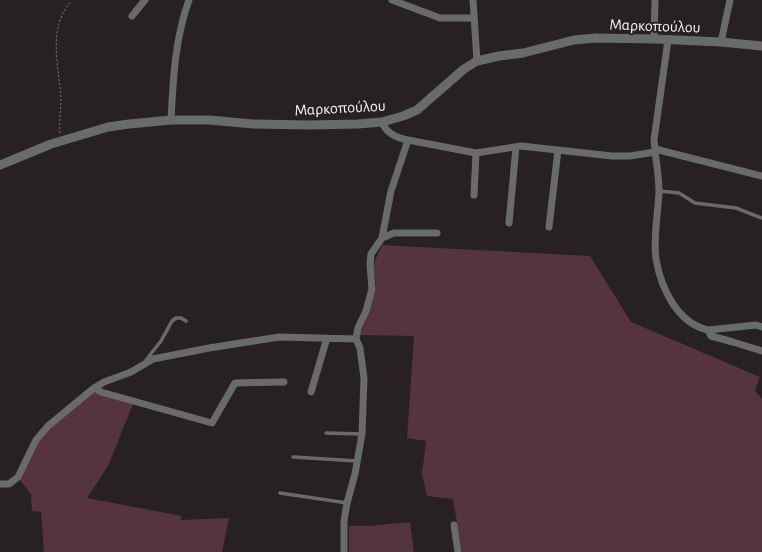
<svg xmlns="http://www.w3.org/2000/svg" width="762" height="552" viewBox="0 0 762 552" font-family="'Alegreya Sans',sans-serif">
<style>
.green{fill:#553340}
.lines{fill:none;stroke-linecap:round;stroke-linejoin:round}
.path{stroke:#807b7d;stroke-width:1;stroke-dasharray:2 2;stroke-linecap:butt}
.service{stroke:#696b6a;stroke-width:3.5}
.minor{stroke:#696b6a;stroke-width:7}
.tertiary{stroke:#696b6a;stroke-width:9}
.labels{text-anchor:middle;stroke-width:4;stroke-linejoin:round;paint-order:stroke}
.street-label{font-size:16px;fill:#f7f3f4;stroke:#272123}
</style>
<rect width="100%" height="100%" fill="#272123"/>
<path class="green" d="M382,245L590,256L631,322L760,377L755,391L762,399V552H462L453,499L427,496L422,474L426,441L407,438L414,336L360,335L374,295L376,286L373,265Z
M93,392L133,404L108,466L87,498L182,516L180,520L229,518L222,552H44L41,512L32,511L31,494L20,480C25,467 30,453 39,441C51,422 75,407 93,392Z
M410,522L414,552H349V526H369Z"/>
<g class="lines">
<path class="path" d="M60,133C59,121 61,110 61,98C59,68 47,27 71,2"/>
<path class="service" d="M659,191L679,193L695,203L736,208L762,218
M146,360L161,341L172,321L176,318H181L186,321
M326,433L362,434
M293,457L357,461
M280,493L347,503"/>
<path class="minor" d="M392,0L440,18H474
M473,0L477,61
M132,16L145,0
M654,39L655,0
M668,40L654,140L655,149L762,176
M721,42L730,0
M171,120C173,80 175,38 189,0
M408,140L476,153L521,146L612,156H630L655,152V149
M655,152C657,165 659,179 659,192C658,214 653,237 656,259C661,288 677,323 708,330L756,325L762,327
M474,195L476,153
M509,223L516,147
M549,227L558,150
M382,238L394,233H437
M708,330L711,336L733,342L762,351
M356,339L358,328L366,311L372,289L370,264L371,254L382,238L391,191L408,140C397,138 386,133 382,122
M94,388L101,392L212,423L235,383L284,382
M311,392L327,338
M0,484H9L18,477L36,440L48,426L94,388L104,382L131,372L153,359L209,348L279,337L356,339L360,348L364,378L362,434L355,474L347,503L344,521V552
M454,525L458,552"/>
<path class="tertiary" d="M0,165L51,144L88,133L108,127L129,124L171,120H209L253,124L310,125L358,124L382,122L403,116L417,110L464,69L477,61L499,56L523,53L574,40L596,38L654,39L721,42L762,46"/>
</g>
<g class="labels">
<g class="street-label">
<text transform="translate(655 25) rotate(2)" y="6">Μαρκοπούλου</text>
<text transform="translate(340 107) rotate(-3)" y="6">Μαρκοπούλου</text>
</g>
</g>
</svg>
